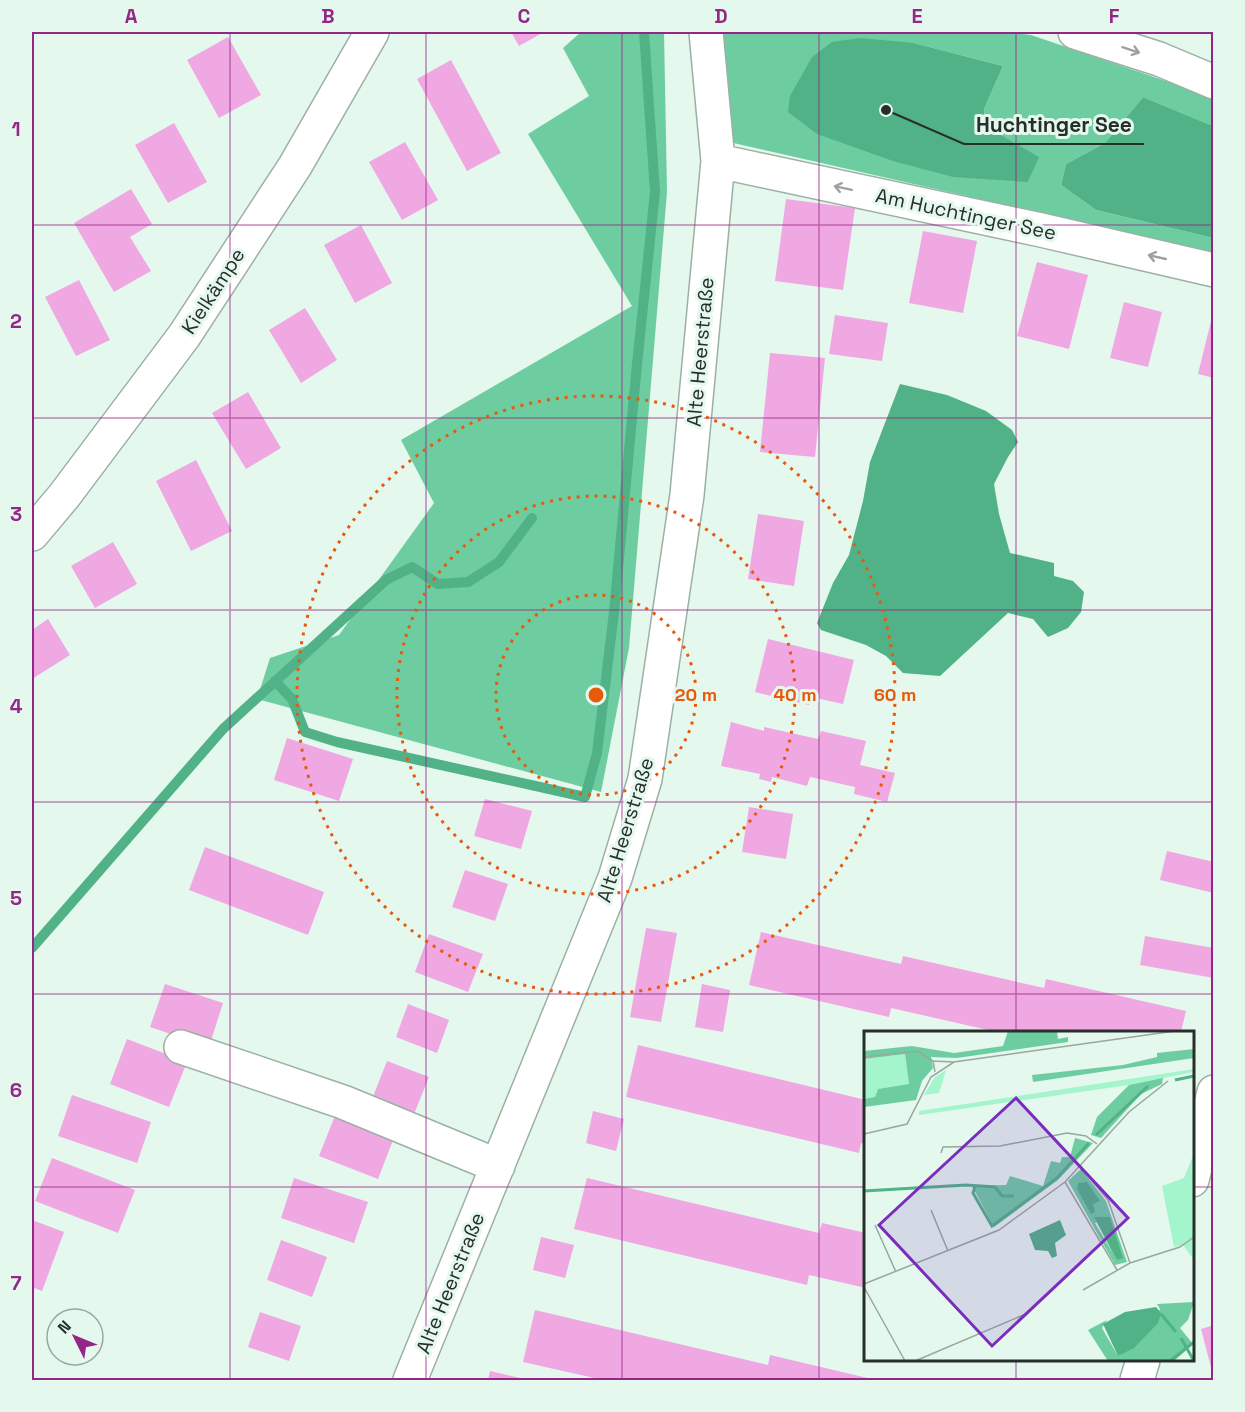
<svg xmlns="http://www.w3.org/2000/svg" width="1245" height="1412" viewBox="0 0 1245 1412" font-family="'Space Grotesk',sans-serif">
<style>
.forest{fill:#6dcda1;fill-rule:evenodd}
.water{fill:#51b287}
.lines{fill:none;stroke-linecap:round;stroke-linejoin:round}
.stream{stroke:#51b287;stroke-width:10}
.building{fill:#f0a8e3}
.minor-casing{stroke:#9db0a5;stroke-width:36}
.minor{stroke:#fff;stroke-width:33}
.oneway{stroke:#9ea1a0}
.grid{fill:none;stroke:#942687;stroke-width:1.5;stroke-opacity:0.55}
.ring{fill:none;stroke:#e8590c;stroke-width:3;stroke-dasharray:3 6}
.labels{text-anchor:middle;stroke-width:6;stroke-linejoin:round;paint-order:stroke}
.street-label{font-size:20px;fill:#272f2b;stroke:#e4f8ed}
.inset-river{fill:none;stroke:#51b287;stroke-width:3}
.inset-road{fill:none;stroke:#98a89f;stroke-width:1.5}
.view{fill:#7b2cbf;fill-opacity:0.15;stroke:#7b2cbf;stroke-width:3}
.inset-edge{fill:none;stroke:#272f2b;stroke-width:3}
.centre{fill:#e8590c;stroke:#e4f8ed;stroke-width:3}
.ring-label{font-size:18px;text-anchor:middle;font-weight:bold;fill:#e8590c;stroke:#e4f8ed;stroke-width:6;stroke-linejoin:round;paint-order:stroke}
.leader{fill:none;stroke:#272f2b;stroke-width:2}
.callout-dot{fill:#272f2b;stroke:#e4f8ed;stroke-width:2}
.callout-label{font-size:21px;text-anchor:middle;font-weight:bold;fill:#272f2b;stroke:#e4f8ed;stroke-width:6;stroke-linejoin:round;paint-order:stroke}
.neatline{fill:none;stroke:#942687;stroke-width:2}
.grid-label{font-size:20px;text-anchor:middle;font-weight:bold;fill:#942687}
</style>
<rect width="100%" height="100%" fill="#e4f8ed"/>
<path class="forest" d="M581,32H664L667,192L629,648L601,792L257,699L270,658L339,635L434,503L401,440L632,306L528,134L589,96L563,48Z
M722,32H1008L1031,35L1195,91L1213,98V126L1143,97L1105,143L1066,164L1061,185L1096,210L1213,238V256L1124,232L729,142ZM914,43L1003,66L984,109L986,126L1038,157L1028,182Z"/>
<path class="water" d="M860,38L914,43L1003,66L984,109L986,126L1039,157L1028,182L953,177L893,161L817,134L788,112L790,96L812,57L832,42Z
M1143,97L1213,126V238L1096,210L1061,185L1066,164L1105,143Z
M900,384L947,395L986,411L1012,430L1018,442L1008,457L994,484L999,514L1010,553L1054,563V576L1073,581L1084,592L1081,612L1068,628L1048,637L1033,619L1008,613L940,676L903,673L886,656L866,645L821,630L817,623L833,583L849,555L863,501L870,462Z"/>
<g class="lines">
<path class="stream" d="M275,681L292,699L305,732L337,742L585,797L597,753L614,612L637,364L655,192L644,32
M32,948L223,729L386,580L412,567L438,584L468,582L499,562L532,518"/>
</g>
<path class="building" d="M511,32H544L519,46Z
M228,37L261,95L219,118L187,60Z
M451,60L501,153L467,171L417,79Z
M174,123L207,182L168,203L135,145Z
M405,142L438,200L402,220L369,162Z
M131,189L152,224L130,237L151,271L114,292L74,223Z
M786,199L855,208L843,290L775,281Z
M361,225L392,283L355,303L324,245Z
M923,231L977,241L963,313L909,303Z
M1037,262L1088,275L1069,349L1017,336Z
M79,280L110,340L76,356L45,297Z
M1124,302L1162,312L1148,367L1110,358Z
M305,308L337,360L301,383L269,330Z
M1213,313H1214V378L1198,374Z
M835,315L888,323L882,361L829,354Z
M770,353L825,358L815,457L760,452Z
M248,392L281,448L246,469L212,413Z
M196,460L232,531L191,551L156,481Z
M758,514L804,521L794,586L748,579Z
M113,542L137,584L95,608L71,566Z
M48,619L70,655L32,679V630Z
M768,639L854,660L843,704L811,697L809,705L755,692Z
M731,722L764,731V727L818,739L821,731L866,741L860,765L895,773L887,802L854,794L855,787L810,777L807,786L772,777L771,782L759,779L760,774L721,766Z
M287,738L353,759L339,801L274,780Z
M485,799L532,811L521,849L474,836Z
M749,807L793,814L786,859L742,852Z
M205,847L324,892L308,935L189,890Z
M1167,851L1214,862V893L1160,880Z
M465,870L508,884L495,921L452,907Z
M646,928L677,933L661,1022L630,1017Z
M761,932L901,964L903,956L1044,988L1046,979L1186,1011L1181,1032H997L891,1008L889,1017L749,985Z
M429,934L483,954L468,992L415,972Z
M1145,936L1214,948V978L1140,965Z
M165,984L223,1003L209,1047L150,1027Z
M702,984L730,990L723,1032L695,1027Z
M408,1004L449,1020L437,1053L396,1037Z
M127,1039L187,1062L169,1107L110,1084Z
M638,1045L866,1100V1144L861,1143L859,1153L626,1097Z
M387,1061L429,1077L412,1119L370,1104Z
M72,1095L151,1122L137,1163L58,1136Z
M593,1111L624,1119L616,1151L586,1143Z
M336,1113L395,1135L378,1179L319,1156Z
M52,1158L135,1190L118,1233L35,1201Z
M294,1178L368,1202L354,1243L281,1218Z
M587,1178L819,1233L822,1223L866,1233V1288L809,1275L807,1285L574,1229Z
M32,1220L64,1232L42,1291L32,1287Z
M541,1237L574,1245L565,1278L533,1270Z
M281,1240L327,1257L312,1297L267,1280Z
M535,1310L768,1365L770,1355L876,1380H603L523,1362Z
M260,1312L301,1326L289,1361L248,1347Z
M1214,1325V1375H1213L1201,1329Z
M490,1371L520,1378V1380H488Z"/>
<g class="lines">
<g class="minor-casing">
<path id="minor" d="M1075,32L1159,59L1214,82
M718,161L1041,230L1214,270
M32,534L64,496L184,336L295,166L372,32
M181,1047L343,1102L498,1166
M1192,1180L1214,1092
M410,1380L615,878L645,779L687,495L718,161L706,32
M1137,1380L1143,1360"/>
</g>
<use href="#minor" class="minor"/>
</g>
<defs><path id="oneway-shaft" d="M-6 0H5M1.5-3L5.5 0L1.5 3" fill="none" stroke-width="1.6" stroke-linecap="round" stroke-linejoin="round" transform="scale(1.5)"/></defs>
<g class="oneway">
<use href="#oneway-shaft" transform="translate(1131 50) rotate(18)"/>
<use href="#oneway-shaft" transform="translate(843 188) rotate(-168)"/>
<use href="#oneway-shaft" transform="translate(1157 257) rotate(-167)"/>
</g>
<path class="grid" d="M230,32V1380M426,32V1380M622,32V1380M819,32V1380M1016,32V1032M32,225H1214M32,418H1214M32,610H1214M32,802H1214M32,994H1214M32,1187H866M1192,1187H1214M1016,1360V1380"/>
<g class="ring">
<circle cx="596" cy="695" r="100"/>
<circle cx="596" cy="695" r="199"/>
<circle cx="596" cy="695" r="299"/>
</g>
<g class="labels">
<g class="street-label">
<text transform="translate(966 214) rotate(12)" y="7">Am Huchtinger See</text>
<text transform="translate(213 291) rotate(-57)" y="7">Kielkämpe</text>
<text transform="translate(700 352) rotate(-85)" y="7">Alte Heerstraße</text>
<text transform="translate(625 830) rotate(-73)" y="7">Alte Heerstraße</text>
<text transform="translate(450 1283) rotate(-68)" y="7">Alte Heerstraße</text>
</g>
</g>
<g transform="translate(864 1031)">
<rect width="330" height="330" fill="#e4f8ed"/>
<path d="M41,23L45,54L14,58L11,66L0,68V28ZM330,38V41L265,54L55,84V80ZM82,39L75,62L60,64L71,46ZM330,122V229L319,214L310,216L298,155L320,147Z" fill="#a4f4cc"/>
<path d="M144,0H193L194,8L204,6V11L93,27L67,26L69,37L58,50L52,69L0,76V68L11,66L14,58L45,53L41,23L0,28V20L48,15L90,22L139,15ZM330,18V27L169,51L168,44L259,34L293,26V22ZM299,47L298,53L277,63L237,107L227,104L233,86L265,54ZM211,107L229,112L194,149L130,196L108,155L142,154L146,145L179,155L187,130L196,132L198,126H206ZM217,138L242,170L263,231L251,234L204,150ZM246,186L249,196L253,229L231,192ZM330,271L324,289L316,297L329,313L310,330H244L224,299L243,289L238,297L254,325L285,301L296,278L293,273Z" fill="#6dcda1" fill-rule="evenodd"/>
<path d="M223,151L236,170L229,173L231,181L227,183L213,158L214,152ZM230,186H246L259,227L253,229L250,224ZM196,189L202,204L191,212L193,225L188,227L184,220L171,219L165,203ZM292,276L297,282L294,292L270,317L254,325L239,293L261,281Z" fill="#51b287"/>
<path class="inset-river" d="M311,49L330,45M232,104L284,55M111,155L109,162L128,195L193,147L225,112M0,160L102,154L131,156L138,165H150M297,283L312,301M317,307L330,330M306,330L330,311"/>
<path class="inset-road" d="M0,26L53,20L69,30M71,41L69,30L90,31M0,103L43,93L67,46L90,31L311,0M77,122L79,116L136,115L203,102L222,105L233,113M216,135L244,169L266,232M201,151L253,239M67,179L84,220M11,194L32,241M0,253L135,199L201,151L265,81L304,50M0,256L41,330M219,259L266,232L316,216L330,206M51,330L164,282"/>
<path class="view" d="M152,67L264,187L128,315L15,194Z"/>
<rect width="330" height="330" class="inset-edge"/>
</g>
<circle cx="596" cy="695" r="9" class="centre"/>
<g class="ring-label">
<text x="696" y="701">20 m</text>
<text x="795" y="701">40 m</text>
<text x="895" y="701">60 m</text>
</g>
<path class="leader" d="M886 110L964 144H1144"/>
<circle class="callout-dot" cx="886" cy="110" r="6"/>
<g class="callout-label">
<text x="1054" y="132">Huchtinger See</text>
</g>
<rect width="1245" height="1412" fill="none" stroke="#e4f8ed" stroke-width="66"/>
<g transform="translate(75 1337) rotate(313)"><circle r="28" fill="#e4f8ed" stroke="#98a89f" stroke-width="1.5"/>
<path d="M0-4.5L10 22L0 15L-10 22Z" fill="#942687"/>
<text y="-9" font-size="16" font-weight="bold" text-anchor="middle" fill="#272f2b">N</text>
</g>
<rect x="33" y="33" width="1179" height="1346" class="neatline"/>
<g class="grid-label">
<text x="131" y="23">A</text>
<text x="328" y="23">B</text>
<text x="524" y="23">C</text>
<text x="721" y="23">D</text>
<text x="917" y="23">E</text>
<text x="1114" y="23">F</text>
<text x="16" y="136">1</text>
<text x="16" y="328">2</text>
<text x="16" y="521">3</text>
<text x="16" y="713">4</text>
<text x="16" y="905">5</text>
<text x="16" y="1097">6</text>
<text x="16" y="1290">7</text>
</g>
</svg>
